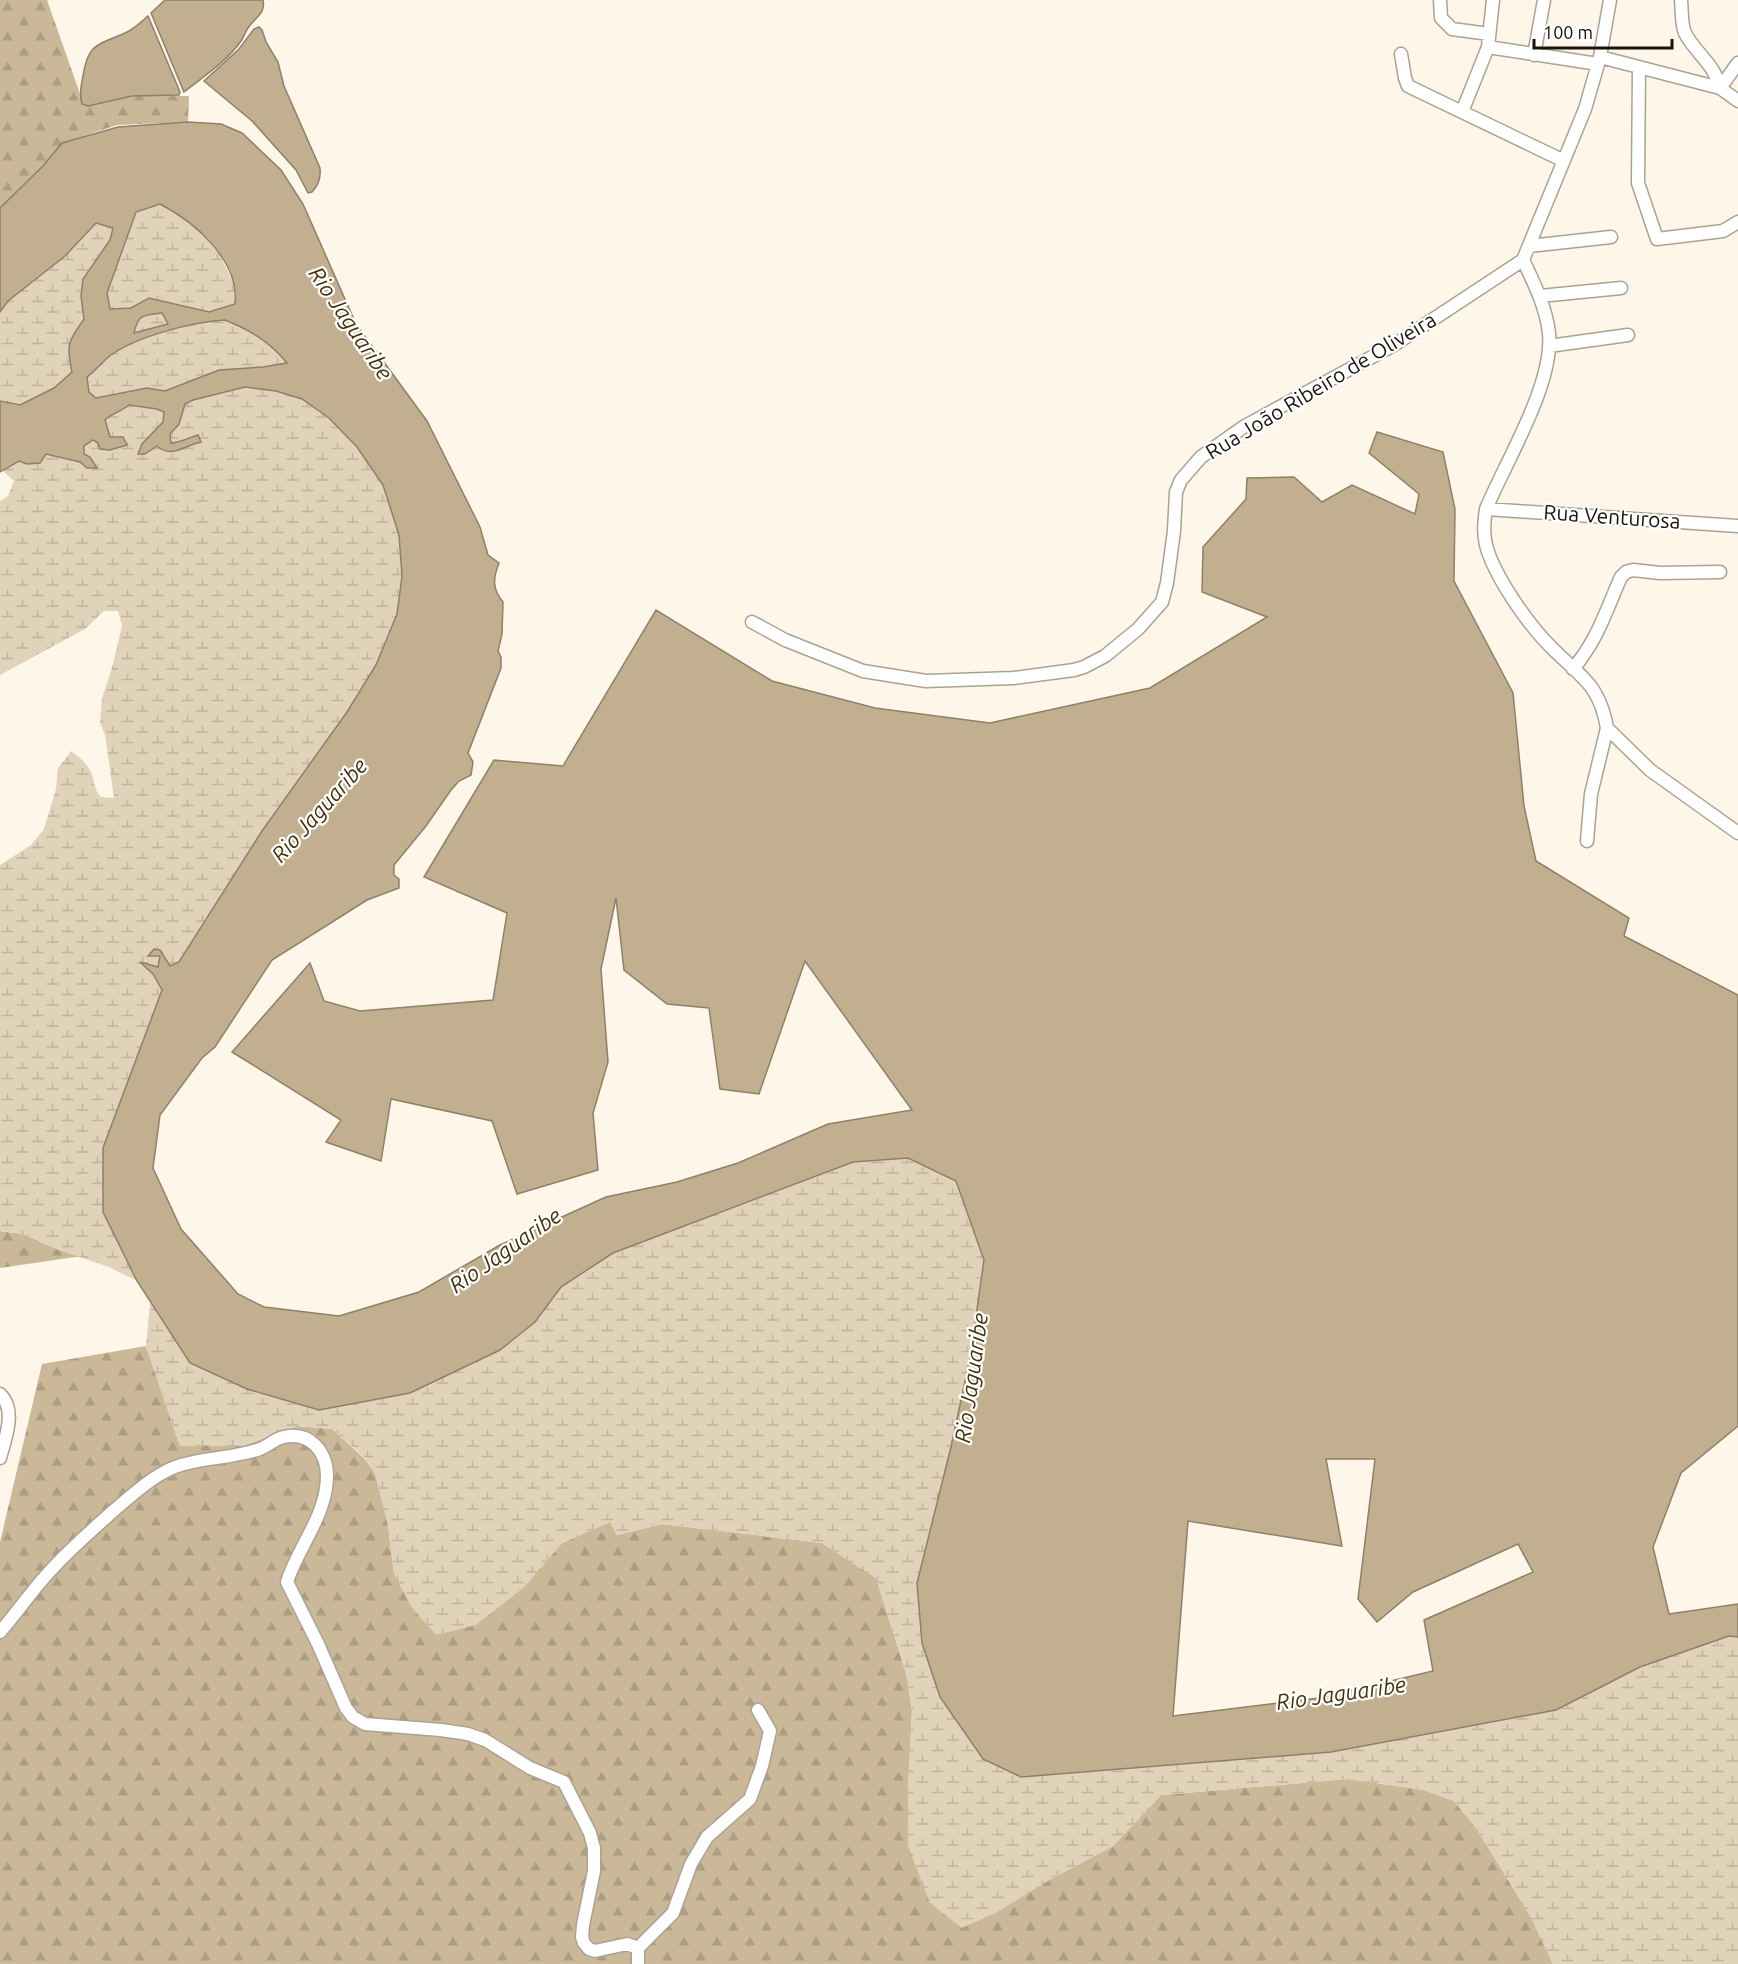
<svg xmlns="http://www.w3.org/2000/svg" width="1738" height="1964" viewBox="0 0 1738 1964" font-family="Ubuntu,sans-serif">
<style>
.forest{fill:url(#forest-firs)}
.wetland{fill:url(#wetland-marsh)}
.water{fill:#c1af90;stroke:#8e8069;stroke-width:1.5;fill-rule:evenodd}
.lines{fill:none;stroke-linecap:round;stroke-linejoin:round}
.minor-casing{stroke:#aba292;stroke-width:15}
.minor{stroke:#fff;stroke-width:12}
.labels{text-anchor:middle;stroke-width:4.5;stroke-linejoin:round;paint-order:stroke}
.street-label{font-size:21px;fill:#17130d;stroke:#fff}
.water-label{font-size:22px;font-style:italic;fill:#453107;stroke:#fff}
</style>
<defs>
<pattern id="forest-firs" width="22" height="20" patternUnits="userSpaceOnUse" patternTransform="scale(1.5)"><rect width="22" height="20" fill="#cab898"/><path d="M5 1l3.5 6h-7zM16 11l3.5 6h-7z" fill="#ad9d82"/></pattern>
<pattern id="wetland-marsh" width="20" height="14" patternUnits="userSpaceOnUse" patternTransform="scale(1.5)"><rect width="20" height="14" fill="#e1d3ba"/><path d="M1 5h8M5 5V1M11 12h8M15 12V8" fill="none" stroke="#c0b49f"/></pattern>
</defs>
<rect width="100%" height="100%" fill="#fef6e9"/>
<path class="forest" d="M0,0H47L84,105L132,96H189L188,122L117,125L62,143L42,167L0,208Z
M0,1231L23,1234L59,1250L82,1256L0,1268Z
M146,1346L180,1446H242L297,1426L332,1429L365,1459L375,1473L388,1525L394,1574L523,1588L562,1543L610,1522L617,1535L662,1524L822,1543L876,1578L906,1673L912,1711L908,1790L993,1914L1051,1879L1113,1846L1161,1795L1348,1779L1424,1790L1454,1801L1476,1828L1531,1917L1553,1964H0V1542L42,1364Z"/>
<path class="wetland" d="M160,204L183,216L206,237L220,255L236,288L235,304L209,312L150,298L130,308L110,309L107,293L136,212Z
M96,222L113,228L110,240L83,279L81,296L84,319C69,340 66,347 72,372L54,388L20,405L0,401V312L8,301L65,256Z
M162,313L168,324L134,333C139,314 143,315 162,313Z
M225,320C255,332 265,340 288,363L189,383L165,391L147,388L96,399L89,392L87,377C95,370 103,362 111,355C138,336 192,322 225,320Z
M245,387L276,391L302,399L329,418L357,447L383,485L399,535L402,576L397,614L376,665L347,712L262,831L179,962L170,966L160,950L149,956L160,955L158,967L141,962L153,974L162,990L103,1148V1212L137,1281L109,1267L59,1250L23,1234L0,1231V865L31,845L44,829L56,789L58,768L71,751C79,757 88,764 92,774C95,783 94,790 101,797L114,798L105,735L100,722L102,698L112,668L122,626L118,611H104L85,629L0,675V501L8,496L14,481L3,471L19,461L27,464L46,454L81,462L87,468H97L90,457L84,454V446L93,440L110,450L127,445L123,437H110L105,420C111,414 121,411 129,405L157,409L164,412L163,422L142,444L145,454L157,446L182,449L190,444L201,442L185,438L177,443H171L170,434L179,424L185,404L193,400Z
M908,1158L956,1181L984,1260L970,1358L951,1447L1021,1777L1331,1752L1556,1710L1640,1667L1729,1636L1738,1637V1964H1553L1531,1917L1476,1828L1454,1801L1424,1790L1348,1779L1161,1795L1113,1846L1051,1879L993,1914L962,1928L930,1903L908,1846V1790L912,1711L906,1673L876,1578L822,1543L662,1524L617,1535L610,1522L562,1543L523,1588L476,1625L436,1635L412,1608L394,1574L388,1525L375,1473L365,1458L332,1429L297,1426L242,1446H180L146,1346L150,1302L190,1363L535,1322L561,1287L613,1253L853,1162Z"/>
<path class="water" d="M165,0H263C266,14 255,17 248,28C245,32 244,37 241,41C227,61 203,77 184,92L151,13Z
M148,16L180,92L179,95L132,96L88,106L82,104C79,95 81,85 83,76C88,43 98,45 125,33C134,29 141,22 148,16Z
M259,27L262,30L266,42L278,62L284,86L320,168C321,178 319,185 312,192L308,193L296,170L252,121L204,81L239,49L254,29Z
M188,122L221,124L242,133L281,170L303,204L356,324L427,421L480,527L488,555L499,563C493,578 492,589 503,602L502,634L498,651L501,657V668L468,753L473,762L471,775L459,781L451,790L426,826L394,865V875L399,879V888L367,900L272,960L215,1047L202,1058L160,1115L153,1168L181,1229L238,1294L264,1307L339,1316L419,1292L500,1245L606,1197L677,1182L738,1163L828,1124L912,1110L805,961L759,1094L720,1089L709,1008L667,1004L624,970L616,898L601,969L608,1062L593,1113L598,1170L517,1194L492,1121L391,1099L381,1161L326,1142L341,1120L232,1052L310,963L324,1001L360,1011L493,1000L507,913L424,877L494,760L563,766L656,610L772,681L875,708L990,723L1150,688L1267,617L1202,592L1203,547L1246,499L1247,478L1294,477L1322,502L1352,485L1415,514L1419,494L1369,453L1377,432L1443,452L1455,509L1454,581L1513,693L1524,806L1536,861L1629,918L1624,936L1738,995V1426L1681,1473L1653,1547L1669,1614L1738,1604V1637L1729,1636L1640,1667L1556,1710L1331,1752L1021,1777L983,1759L940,1697L922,1643L917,1583L951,1447L970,1358L984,1260L956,1181L908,1158L853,1162L613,1253L561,1287L535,1322L500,1350L410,1393L319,1410L247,1389L190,1363L137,1281L103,1212V1148L162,990L153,974L140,962L158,967L160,956H148L154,949L160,950L170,966L179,962L262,831L347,712L376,665L397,614L402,576L399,535L383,485L357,447L329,418L302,399L276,391L245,387L193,400L185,404L179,424L170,434L171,443C180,443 190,437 198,435L201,442C185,445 172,459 157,446L145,454H138L142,444L163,422L164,412L157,409L129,405C122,411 111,414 105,420L110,437H123L127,445L110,450L100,449L98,443L93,440L84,446V454L90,457L97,468H87L80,462L46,454L40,463L27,464L19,461L0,472V401L20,405L54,388L72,372C66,344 68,342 84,319L81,296L83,279L110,240L113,228L96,223L65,256L8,301L0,312V208L42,167L62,143L118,127ZM160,204C195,222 240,261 235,304L209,312L149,298L131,308L110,309L107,293L136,212ZM162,313L168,324L134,333C138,314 144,315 162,313ZM225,320C250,330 270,342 287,363L263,367L219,370L165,391L147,388L96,398L89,392L87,377C96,370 103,361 111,355C138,336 192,322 225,320ZM1326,1459H1375L1358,1599L1377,1622L1413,1592L1518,1544L1533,1572L1424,1620L1433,1671L1319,1698L1173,1716L1188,1521L1342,1546Z"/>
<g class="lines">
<g class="minor-casing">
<path id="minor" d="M1440,0L1441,18L1452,29L1489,34
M1681,0C1682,10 1681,24 1685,33C1695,53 1715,64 1720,88
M1488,47L1598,64
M1401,54L1405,78L1408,86L1562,160
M1534,55L1544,0
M1600,57L1720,88L1738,101
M1639,68L1638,183L1657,239L1723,231L1738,222
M1720,88L1738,63
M1462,112L1488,47L1493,0
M1529,246L1611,237
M1540,296L1621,288
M1549,346L1628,335
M1486,509L1738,526
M752,622L785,640L863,671L926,681L1014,678L1074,670L1084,667L1105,656L1138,629L1162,602L1167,583L1174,531L1176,492L1181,480L1201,457L1245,426L1394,345L1523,260
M1573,669C1598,639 1605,613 1621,577L1626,572L1633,570L1660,573L1720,572
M1607,728L1650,770L1738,833
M1587,841L1591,794L1607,728C1605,716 1601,703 1595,693C1588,679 1562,659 1550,646C1528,624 1494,576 1486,545C1483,533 1484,521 1486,509C1506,461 1554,384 1549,333C1546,307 1534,283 1523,260L1585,109L1600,57L1610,0
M0,1394C17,1410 5,1439 0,1458
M0,1632C15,1615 28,1596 43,1579C64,1554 89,1533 112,1512C131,1496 152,1476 175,1467C202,1457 231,1459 260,1449C268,1446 276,1438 284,1437C310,1431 327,1452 327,1476C327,1515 298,1547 287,1582L318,1644L346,1708L353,1717L365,1724L441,1730L468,1734L485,1740L530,1768L564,1782L590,1833L594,1848V1871L583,1925L582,1937L584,1943L589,1949L595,1951L627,1944L638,1948V1964
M638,1948L673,1913L691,1864L707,1837L750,1799L762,1766L770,1731L758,1710"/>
</g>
<use href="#minor" class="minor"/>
</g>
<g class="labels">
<g class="street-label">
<text transform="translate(1321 386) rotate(-31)" y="7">Rua João Ribeiro de Oliveira</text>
<text transform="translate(1612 517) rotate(4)" y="7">Rua Venturosa</text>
</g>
<g class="water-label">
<text transform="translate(351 323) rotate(56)" y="8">Rio Jaguaribe</text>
<text transform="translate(319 810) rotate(-48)" y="8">Rio Jaguaribe</text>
<text transform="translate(505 1250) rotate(-35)" y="8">Rio Jaguaribe</text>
<text transform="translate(971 1378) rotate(-82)" y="8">Rio Jaguaribe</text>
<text transform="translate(1341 1693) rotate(-8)" y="8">Rio Jaguaribe</text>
</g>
</g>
<path d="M1534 39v9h138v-9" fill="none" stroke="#17130d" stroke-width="3"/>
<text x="1543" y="39" font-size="18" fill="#17130d" stroke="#ffffff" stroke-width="4.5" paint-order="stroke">100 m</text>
</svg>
